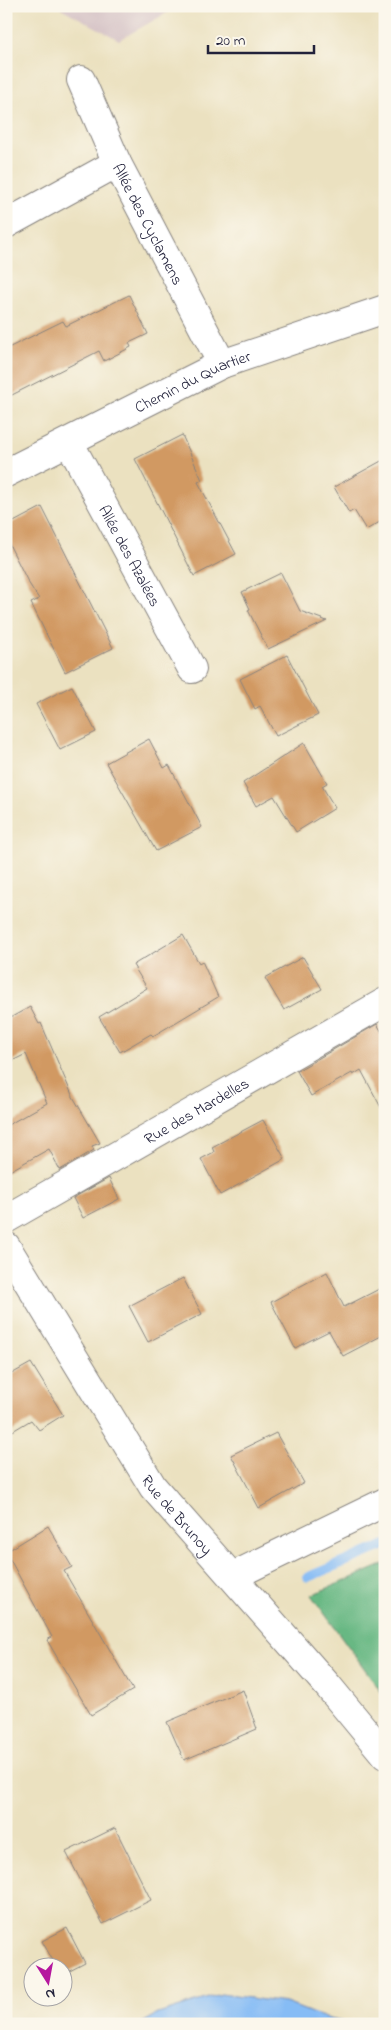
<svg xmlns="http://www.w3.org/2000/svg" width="391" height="2030" viewBox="0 0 391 2030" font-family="'Indie Flower',sans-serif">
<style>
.industrial{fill:#d2bec2}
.forest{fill:#68b883;stroke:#456d5f}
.water{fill:#86bcf5;stroke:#546f98}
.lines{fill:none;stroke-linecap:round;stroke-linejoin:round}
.stream{stroke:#86bcf5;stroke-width:10}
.building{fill:#d19962}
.street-casing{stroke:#86827e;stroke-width:30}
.secondary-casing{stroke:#86827e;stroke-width:30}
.street{stroke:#fff;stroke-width:28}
.secondary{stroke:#fff;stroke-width:28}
.labels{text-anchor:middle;stroke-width:4;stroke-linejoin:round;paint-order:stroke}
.street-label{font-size:16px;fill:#22223b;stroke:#fbf7ec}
</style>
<rect width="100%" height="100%" fill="#fbf7ec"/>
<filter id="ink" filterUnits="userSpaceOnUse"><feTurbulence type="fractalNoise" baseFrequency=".02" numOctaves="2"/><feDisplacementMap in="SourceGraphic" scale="10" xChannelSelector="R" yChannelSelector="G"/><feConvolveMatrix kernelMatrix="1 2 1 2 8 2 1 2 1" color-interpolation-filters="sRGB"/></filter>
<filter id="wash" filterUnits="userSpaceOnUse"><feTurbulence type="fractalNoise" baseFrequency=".0096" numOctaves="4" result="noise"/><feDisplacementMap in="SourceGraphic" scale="20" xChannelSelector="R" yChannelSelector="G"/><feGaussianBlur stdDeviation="1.12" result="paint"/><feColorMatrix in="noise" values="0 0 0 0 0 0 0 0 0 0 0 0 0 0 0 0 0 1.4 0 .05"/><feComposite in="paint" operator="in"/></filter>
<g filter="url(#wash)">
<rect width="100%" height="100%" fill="#ebe1c0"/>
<path class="industrial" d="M57,6H179L119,40Z"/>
<path class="forest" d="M385,1564V1697L311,1595Z"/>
<path class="water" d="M221,1994L286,2003L317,2015L356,2024H140L158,2014Z"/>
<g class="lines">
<path class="stream" d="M308,1577L385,1545"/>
</g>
<g id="blocks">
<path class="building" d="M129,295L148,334L129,343L131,347L104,361L99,351L6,398V349L63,321L66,326Z
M182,435L202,480L198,482L236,554L194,576L135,459Z
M385,459V519L366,530L354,510L349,513L334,487Z
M42,507L113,648L65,672L31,603L39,599L28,582L6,538V526Z
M281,573L300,611L327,621L268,649L248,610L250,609L242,592Z
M287,655L318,715L276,736L260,706L255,709L240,679Z
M72,686L96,732L60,750L36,704Z
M149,739L164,768L169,765L202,827L156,851L106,763Z
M304,743L327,783L322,786L335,808L296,832L274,796L256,806L243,783Z
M183,935L199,963L202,961L218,997L153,1036L151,1034L120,1052L99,1017L147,988L133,965Z
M303,957L322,989L284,1010L265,978Z
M30,1007L39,1024L41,1023L72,1095L100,1143L92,1146L94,1150L60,1170L49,1149L6,1173V1126L47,1103L26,1054L6,1064V1020Z
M377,1024L385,1037V1115L361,1070L353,1075L352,1073L311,1096L297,1071Z
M263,1120L285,1159L220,1195L201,1159L214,1152L212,1147Z
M109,1178L119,1199L83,1218L73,1198Z
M327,1272L344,1307L385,1286V1334L343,1356L329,1331L295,1348L271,1302Z
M183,1278L202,1314L148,1342L129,1306Z
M31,1363L63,1415L39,1430L31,1420L6,1435V1377Z
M276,1433L304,1483L259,1508L231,1455Z
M48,1526L72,1567L64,1571L133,1690L91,1715L47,1640L52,1637L6,1552Z
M243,1690L257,1729L184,1760L167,1722Z
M115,1828L151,1900L103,1924L66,1852Z
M67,1928L85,1963L62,1975V1968H57L42,1941Z"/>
</g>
</g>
<g filter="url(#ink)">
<use href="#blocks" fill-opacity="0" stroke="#86827e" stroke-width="1"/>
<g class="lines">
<g class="street-casing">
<g id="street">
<path id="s1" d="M81,80L117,163L222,364"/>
<path d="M6,224L117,163"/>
<path id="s2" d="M69,442L192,669"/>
<path id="s3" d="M6,473L222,364L385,309"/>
<path id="s4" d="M6,1219L385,1002"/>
<path d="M233,1576L385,1502"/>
</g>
</g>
<g class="secondary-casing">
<g id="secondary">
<path id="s5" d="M6,1246L153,1487L328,1686L385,1755"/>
</g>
</g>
<use href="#street" class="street"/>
<use href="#secondary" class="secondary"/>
</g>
</g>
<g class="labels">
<g class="street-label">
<text dy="6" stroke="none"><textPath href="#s1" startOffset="159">Allée des Cyclamens</textPath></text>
<text dy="6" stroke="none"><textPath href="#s3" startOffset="208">Chemin du Quartier</textPath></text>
<text dy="6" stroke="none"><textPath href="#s2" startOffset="129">Allée des Azalées</textPath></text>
<text dy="6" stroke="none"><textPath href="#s4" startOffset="219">Rue des Mardelles</textPath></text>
<text dy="6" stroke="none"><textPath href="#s5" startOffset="319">Rue de Brunoy</textPath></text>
</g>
</g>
<rect width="391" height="2030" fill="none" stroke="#fbf7ec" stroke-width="25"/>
<g transform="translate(48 1982) rotate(169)"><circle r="24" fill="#fbf7ec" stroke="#a4a2a5"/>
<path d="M0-4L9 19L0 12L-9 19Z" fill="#b5179e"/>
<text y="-8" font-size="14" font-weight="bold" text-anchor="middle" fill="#22223b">N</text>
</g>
<path d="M208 45v8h106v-8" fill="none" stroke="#22223b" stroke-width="2.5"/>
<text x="216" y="45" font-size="15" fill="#22223b" stroke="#fbf7ec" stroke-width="4" paint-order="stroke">20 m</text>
</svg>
